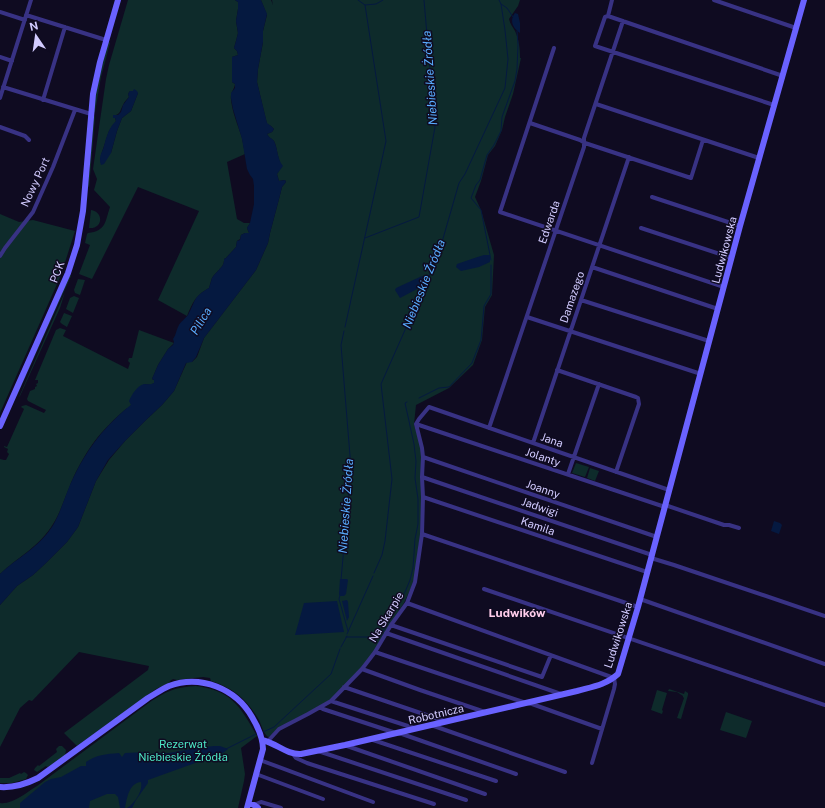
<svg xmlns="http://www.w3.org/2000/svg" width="825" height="808" viewBox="0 0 825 808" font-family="'Public Sans',sans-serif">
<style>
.green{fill:#0e2b2b;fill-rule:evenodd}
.water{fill:#051940}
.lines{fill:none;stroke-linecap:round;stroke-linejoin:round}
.stream{stroke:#051940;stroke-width:1}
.street{stroke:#383284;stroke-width:4}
.secondary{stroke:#6a62ff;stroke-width:6}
.labels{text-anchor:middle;stroke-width:3;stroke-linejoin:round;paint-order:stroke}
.street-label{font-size:11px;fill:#d2cbff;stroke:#0f0b21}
.park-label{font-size:11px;fill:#4de8c6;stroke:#0f0b21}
.water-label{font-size:12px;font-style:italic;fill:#59adff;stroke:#0f0b21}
.neighbourhood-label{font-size:12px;font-weight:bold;fill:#ffcdeb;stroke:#0f0b21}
</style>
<rect width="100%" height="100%" fill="#0f0b21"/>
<path class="green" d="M128,0H235L238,2V9L236,21L238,33L236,41L234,48L237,51L238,55L232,57V82L235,84C234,90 230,93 231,99C232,112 238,125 242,138C243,143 244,149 245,154L227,162L237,219L244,223H250L247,228L249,233H245L241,235L240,239L237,241L236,247L226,258L224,259C225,267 216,271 212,278C211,281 210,285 209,288C195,296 193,302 187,316L158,300L199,211L138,187L92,279L79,274L90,245L85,243L87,234L88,233C106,231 105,222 110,207L94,190L97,179L93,169L106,79L109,65ZM130,91H133L138,93L131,111L122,118L117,131L111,153L101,155L109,131L116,121L115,118L116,115C121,113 120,110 123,105C124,102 127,99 129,97L128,94Z
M261,0H271L273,5L272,0H520L518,6L509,19C510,24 513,27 515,31C519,40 520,48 520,58H521L513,94L505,117L502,130L495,146L488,155L481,181L475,197L481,210L494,255L492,295L485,307L482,340L473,365L449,388L416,405L414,424L421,448L422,497L420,535L415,576L411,588L404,603L384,633L374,652L360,670L330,700L305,714L278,728L269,737H268C263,733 262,726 259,720C247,700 234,688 211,681L210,678L203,677L177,680L173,679L170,681L169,683L156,689L77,746L64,733L148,670L149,666L79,652L32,701L29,700L20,708L0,747V605L17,586L33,575L46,563L67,542L78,527L96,481L109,460L125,441L147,419L162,405L174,391L187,362H192L197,357L204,338L256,270L268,243L270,233L279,199L282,187L286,182L285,180L279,181L277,174L282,166C277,159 278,149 274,141C271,138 269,138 267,134L272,132L274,129L271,126L267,124L257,82L258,69L263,42V31L267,15Z
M108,41L110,43L101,77L95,112L93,113L96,92Z
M94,116L95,117L89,188L88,185Z
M91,210C104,212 103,229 89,228Z
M0,214L19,222L33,220L75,231L61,275L0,413Z
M70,275L71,276L17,396V395Z
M78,279L85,280L80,295L75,293L74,290Z
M65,292L60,308L20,396L19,397Z
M74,296L79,298L73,313L66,309L70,298Z
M64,313L72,316L67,327L62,324L60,322Z
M60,328L66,330L63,336L128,369L130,363L128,361L129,358H132L139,330L174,343L168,349L158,365L152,379L154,380V383L151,385L144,384C140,390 136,401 131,405C130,407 128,408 126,409C115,418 103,430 94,442C84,456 75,472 69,488C64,500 60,513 53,524C40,546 18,557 0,574V459L4,460H6L9,454L7,452L8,449L4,447V446L7,447L24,409L21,407L22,406L26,405L44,413L46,410L28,401L27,399L30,391L35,389V387L37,386L36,384L38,383V380H35L56,330Z
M576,463L589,467L585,477L572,473Z
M590,468L599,471L595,481L587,478Z
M196,686C232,691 240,706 257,736L241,748L245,774L244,781L238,808H0V803C12,805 27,792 37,786L150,702C167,691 176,687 196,686Z
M669,689L684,694L685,691L688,693V695L681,719L677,718L684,698L683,697V696L677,692L668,691Z
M657,690L667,693L662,710L663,711L662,714L651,710Z
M726,712L752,721L746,738L720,730Z
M59,746H62L66,750L65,756L58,762L47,767L46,766L37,772L34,770L35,768L38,765L39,766L57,752L56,749Z
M24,772L26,773L28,775L26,779L12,783H0V778H9L20,773L21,774Z"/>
<path class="water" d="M235,0H261L267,14L263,31V42L258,69L257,82L267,123L271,126L274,129L272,132L267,134C269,138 272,138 274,141C278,149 277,159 283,166L277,174L279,181L285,180L286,182L282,187L279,199L270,233L268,243L256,270L204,338L196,357L192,362L186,363L174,391L162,405L147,419L125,441L108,460L96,481L78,527L67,542L46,563L33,575L17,586L0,605V574C17,558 38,548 52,527C60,514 64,499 70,485C81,460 95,438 115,419C120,414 125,409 131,405L129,401C132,394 137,386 144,384C148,384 150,385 154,383V380L152,379L158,365L168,349L173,345L174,342L173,339C176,335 176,331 178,327C180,322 185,319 188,315C196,300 193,297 209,288C210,285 211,281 212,278C216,271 225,267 224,259L226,258L236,247L237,241L240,240L241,235L245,233H249L247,228L250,223L254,204V186L253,179L250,175L247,169L242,139L233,109L231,98V93L235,88V84L232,82V57L238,55L237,51L234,48L236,41L238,33L236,21L238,9V2Z
M515,13L518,14L520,23V33C513,28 509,21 515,13Z
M134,89L137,91L138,93L131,111L122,118L117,131L111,153L104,164L101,165C100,162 100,162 100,159C100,154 103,151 104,146C106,138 109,127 116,121L115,118H113V115H118L121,112L123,105L129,97L128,94L130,91H133Z
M484,255H490V262L479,267L461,271L456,267L457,264C466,261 474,258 484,255Z
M422,276L424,277L423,284L419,288L400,298L395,290L396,288Z
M774,521L780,523L782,525L779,534L771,531Z
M340,579H347L348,580L346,594L344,596H340L339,594Z
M347,600L348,602L349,617L347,621L342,601Z
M337,601L344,632L295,635L304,603Z
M214,746H220L228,749L223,753L148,780V783L136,800L132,808H127C135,803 143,791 141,782C129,783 127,798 125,808H120L118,797L115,794H107L90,801L89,808H20V803L45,782L51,779L61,777L81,766H86V762C96,755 106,754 119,753L122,757L125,753L147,752L149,757L155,759L156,757L154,753H169L196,748Z"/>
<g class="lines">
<path class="stream" d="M358,0L365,5L376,4L383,0
M501,4L507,8L513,17
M365,238L419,217L435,127L424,0
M491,260L481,210L471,198L476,185L480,180L487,155L494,145L501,131L502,117L515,81L517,69L518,45L517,31
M345,327L386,141L365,5
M419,398L439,388L449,387L472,363L481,340L484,306L491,294V265
M374,573L382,555L385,541L392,479L381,384L438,256L459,183L465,174L505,88L508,59L505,30L501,4L499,0
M341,580L351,468L341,345L344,331
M340,595L339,599L348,631
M347,634L373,576
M346,637H380L405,592L410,580L413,568L415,539L418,524V499L415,478L416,461L414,444L405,403L407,402
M341,647L347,636
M263,732L274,727L331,674L340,649
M226,749L256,734"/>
<path class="street" d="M612,0L608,16L605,17L595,46L774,105
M714,0L796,28
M0,12L25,20
M26,15L106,40
M608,16L783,76
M554,48L500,212L724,287
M0,57L12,61
M3,87L91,114
M0,98L31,0
M43,100L65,27
M596,104L759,158
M530,123L580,140L585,143L691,178L703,140
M0,127L25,136L29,140
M652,197L740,226
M641,228L732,258
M0,256L5,248L33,212L53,167L75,110
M592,267L718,309
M581,300L709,341
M527,317L701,374
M557,370L636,397L638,398L639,404L616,472
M416,424L665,507
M489,428L584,147V138L623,21
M533,443L629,157
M423,457L657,537
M568,474L599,384
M422,477L652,555
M423,497L647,572
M665,505L724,525H729L739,528
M422,534L638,607
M651,558L674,565L825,616
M484,589L825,705
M640,599L825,664
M407,603L614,678L615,684L614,689L592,763
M391,625L542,677L551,655
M386,633L561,694
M375,652L526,703L532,704L602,729
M362,669L420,690L485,712
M344,687L444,721
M331,701L414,728
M320,707L323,709L396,733L402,734L516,774
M431,725L565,772
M370,739L496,781
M268,741L279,729L308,714L331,701L362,669L375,652L391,625L407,603L415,582L422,534L423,497L422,477L423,457L422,448L416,424L419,419L429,407L669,490
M347,746L485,794
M318,751L466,800
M293,754L296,758L307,763L434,804
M260,760L373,802
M256,774L323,799
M254,805L261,802L281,808"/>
<path class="secondary" d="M0,426L68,273L77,245L83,211L93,94L100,62L118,0
M262,740C276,743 287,755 301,754L345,745L577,691C591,687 606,685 618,674L638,607L740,226L804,0
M0,787C14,788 26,784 38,778L148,698C155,694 162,689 169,686C201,674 236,689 252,717C258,727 263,738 263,749L247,808
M249,803L254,805L258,808"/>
</g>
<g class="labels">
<g class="street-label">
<text transform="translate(35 182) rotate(-65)" y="4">Nowy Port</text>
<text transform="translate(549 222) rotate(-71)" y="4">Edwarda</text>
<text transform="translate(724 250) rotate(-75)" y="4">Ludwikowska</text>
<text transform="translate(57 272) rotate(-69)" y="4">PCK</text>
<text transform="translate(572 297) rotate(-71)" y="4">Damazego</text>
<text transform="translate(552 440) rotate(19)" y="4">Jana</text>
<text transform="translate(543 457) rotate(19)" y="4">Jolanty</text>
<text transform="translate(543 489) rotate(19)" y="4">Joanny</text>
<text transform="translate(540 507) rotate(19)" y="4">Jadwigi</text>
<text transform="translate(538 526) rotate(19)" y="4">Kamila</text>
<text transform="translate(386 617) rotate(-59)" y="4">Na Skarpie</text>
<text transform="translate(618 635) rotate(-72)" y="4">Ludwikowska</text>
<text transform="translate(436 714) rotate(-13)" y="4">Robotnicza</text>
</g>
<g class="park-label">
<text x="183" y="748">Rezerwat<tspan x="183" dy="13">Niebieskie Źródła</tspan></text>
</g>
<g class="water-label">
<text transform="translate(430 78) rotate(-94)" y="4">Niebieskie Żródła</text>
<text transform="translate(424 284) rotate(-68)" y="4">Niebieskie Źródła</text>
<text transform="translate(201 321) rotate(-59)" y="4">Pilica</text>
<text transform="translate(346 506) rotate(-86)" y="4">Niebieskie Żródła</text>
</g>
<g class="neighbourhood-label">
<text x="517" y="617">Ludwików</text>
</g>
</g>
<g transform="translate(36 36) rotate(347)" stroke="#0f0b21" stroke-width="3" paint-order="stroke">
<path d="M0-3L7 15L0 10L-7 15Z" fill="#d2cbff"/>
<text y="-6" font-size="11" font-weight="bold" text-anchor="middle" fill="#d2cbff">N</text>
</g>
</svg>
